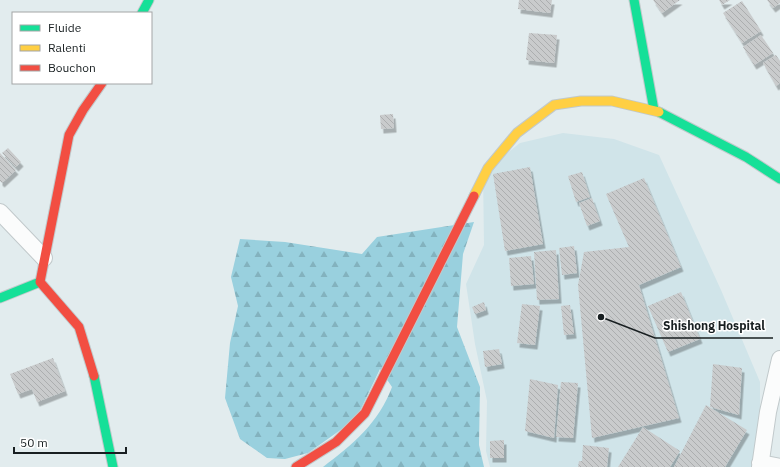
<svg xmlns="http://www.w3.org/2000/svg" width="780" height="467" viewBox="0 0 780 467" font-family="'IBM Plex Sans',sans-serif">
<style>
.built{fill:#d0e4e9}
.forest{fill:url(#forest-firs)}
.building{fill:url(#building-back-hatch);filter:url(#shadow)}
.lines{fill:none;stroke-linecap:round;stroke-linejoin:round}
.street-casing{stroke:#c1c9cb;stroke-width:18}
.fast-casing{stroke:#c1c9cb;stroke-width:11}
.slow-casing{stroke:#c1c9cb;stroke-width:11}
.jam-casing{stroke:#c1c9cb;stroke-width:11}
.street{stroke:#fbfcfc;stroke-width:16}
.fast{stroke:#16e098;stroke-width:9}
.slow{stroke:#ffcf43;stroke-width:9}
.jam{stroke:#f24e42;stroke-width:9}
.leader{fill:none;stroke:#181f21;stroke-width:1.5}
.callout-dot{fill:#181f21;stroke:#fff;stroke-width:1.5}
.callout-label{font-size:12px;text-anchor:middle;font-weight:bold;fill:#181f21;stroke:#fff;stroke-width:3;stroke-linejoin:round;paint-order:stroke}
</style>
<defs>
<pattern id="forest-firs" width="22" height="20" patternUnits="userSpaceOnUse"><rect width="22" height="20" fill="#99d0de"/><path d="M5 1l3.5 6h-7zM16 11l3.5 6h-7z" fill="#83b2be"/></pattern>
<pattern id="building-back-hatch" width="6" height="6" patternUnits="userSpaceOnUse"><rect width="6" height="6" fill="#c9cbcc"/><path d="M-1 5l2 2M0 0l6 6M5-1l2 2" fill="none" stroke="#acaeaf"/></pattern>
<filter id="shadow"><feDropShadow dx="2.5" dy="4.5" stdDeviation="0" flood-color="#0004"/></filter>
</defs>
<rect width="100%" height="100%" fill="#e2ecee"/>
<path class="built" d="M563,133L614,139L659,155L721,290L760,382V467H490L486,451L487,401L475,344L466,284L484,245L483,172L520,143Z"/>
<path class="forest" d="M474,222L463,254L457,327L480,387L479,445L484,467H323C352,445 379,423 392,387L380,369L356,419L308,453L285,459L267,458L240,439L225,398L230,343L238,306L231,277L240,239L285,242L362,254L377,237Z"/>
<path class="building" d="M519,0H552L550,13L518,9Z
M653,0H680L662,13Z
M719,0H730L722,5Z
M767,0H780V3L773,8Z
M742,1L761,31L742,43L723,13Z
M529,33L557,35L554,63L526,60Z
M761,35L773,53L754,65L743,47Z
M776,55L780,61V83L776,86L763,63Z
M393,114L394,128L381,129L380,115Z
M8,148L21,162L16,167L2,153Z
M0,153L16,170L2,183L0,181Z
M530,167L543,244L505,251L493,174Z
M582,172L590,197L576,202L568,176Z
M644,178L681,267L639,285L679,418L592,438L578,285L584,252L629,247L606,194Z
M592,198L600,221L587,226L579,203Z
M574,246L577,273L562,275L559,248Z
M556,250L559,299L537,300L534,252Z
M531,256L534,284L511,286L509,258Z
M681,292L700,339L668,352L648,306Z
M484,302L486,310L475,314L472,307Z
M522,304L540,306L535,345L517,343Z
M570,305L574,334L564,335L561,306Z
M499,349L502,364L485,367L483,351Z
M53,358L65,391L37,402L32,389L18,394L10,374Z
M713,364L742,368L739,415L710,407Z
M530,379L558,385L554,438L525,431Z
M561,382L578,383L573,438L556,437Z
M706,405L747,430L725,467H674Z
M643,427L680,451L670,467H618Z
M504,440V458H490V441Z
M583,445L609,448L607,467H578L579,461H582Z"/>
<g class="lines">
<g class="street-casing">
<path id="street" d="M0,212L44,258
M760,463L780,467
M760,467L768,412L780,359"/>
</g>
<g class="fast-casing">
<path id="fast" d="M634,0L654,110
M142,13L149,0
M659,112L746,157L780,179
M0,298L40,282
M94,376L113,467"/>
</g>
<g class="slow-casing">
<path id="slow" d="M474,196L488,168L517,133L554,105L581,101H612L659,112"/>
</g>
<g class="jam-casing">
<path id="jam" d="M94,376L79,327L40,282L69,135L83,110L102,83
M296,467L336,442L365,413L474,196"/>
</g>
<use href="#street" class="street"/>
<use href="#fast" class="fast"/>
<use href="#slow" class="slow"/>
<use href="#jam" class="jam"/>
</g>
<path class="leader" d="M601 317L655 338H773"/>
<circle class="callout-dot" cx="601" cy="317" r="4"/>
<g class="callout-label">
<text x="714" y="330">Shishong Hospital</text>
</g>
<rect x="12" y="12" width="140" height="72" fill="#ffffff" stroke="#a3a5a6"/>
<rect x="20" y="25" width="20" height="6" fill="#16e098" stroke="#a3a5a6"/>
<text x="48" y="32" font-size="12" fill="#181f21">Fluide</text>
<rect x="20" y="45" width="20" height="6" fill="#ffcf43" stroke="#a3a5a6"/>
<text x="48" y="52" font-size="12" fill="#181f21">Ralenti</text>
<rect x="20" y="65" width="20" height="6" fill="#f24e42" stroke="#a3a5a6"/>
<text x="48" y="72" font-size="12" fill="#181f21">Bouchon</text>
<path d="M14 447v6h112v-6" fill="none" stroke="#181f21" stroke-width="2"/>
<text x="20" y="447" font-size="12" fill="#181f21" stroke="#ffffff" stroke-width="3" paint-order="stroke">50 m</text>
</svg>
